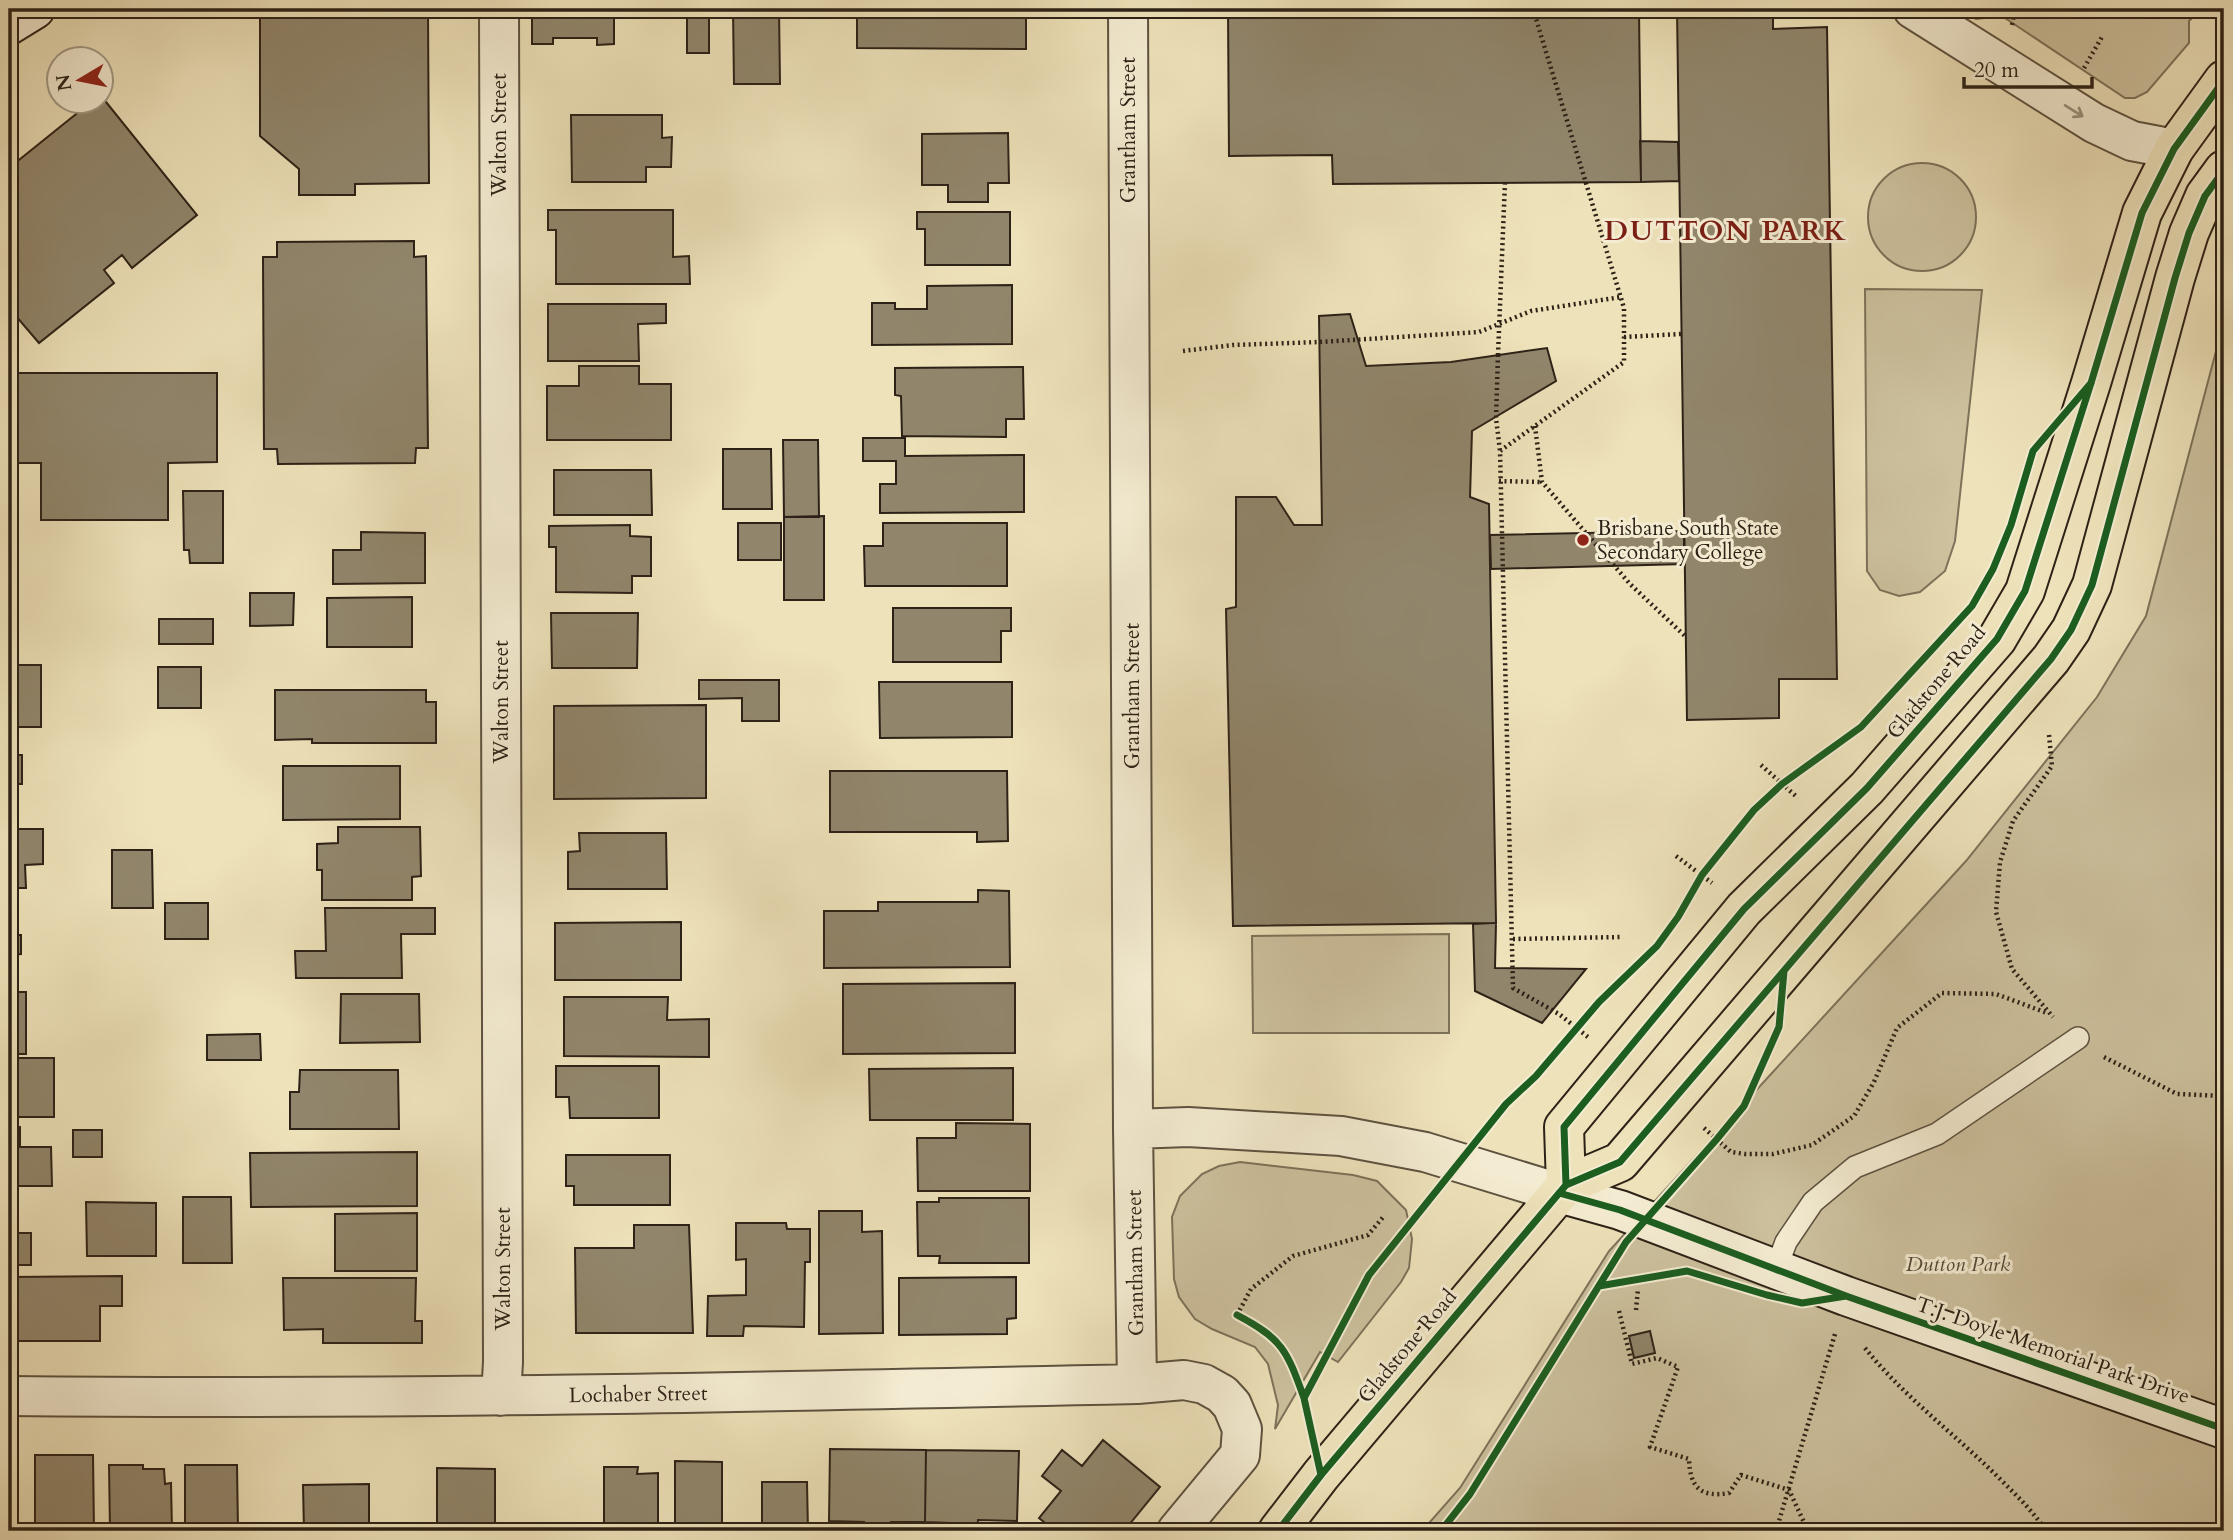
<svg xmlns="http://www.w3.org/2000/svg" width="2233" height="1540" viewBox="0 0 2233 1540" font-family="Cardo,serif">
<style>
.green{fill:#cdc19e;stroke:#7d725a;stroke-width:2}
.building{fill:#91866c;stroke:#2d2217;stroke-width:2}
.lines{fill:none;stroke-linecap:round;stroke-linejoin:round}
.lane-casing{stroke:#5d5240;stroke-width:24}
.street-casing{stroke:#5d5240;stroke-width:42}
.secondary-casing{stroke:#2d2217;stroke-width:42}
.primary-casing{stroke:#2d2217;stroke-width:42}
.path{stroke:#2d2217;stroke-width:4.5;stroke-dasharray:2 3.5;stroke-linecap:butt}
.lane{stroke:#f4ecd2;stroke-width:21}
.street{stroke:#f4ecd2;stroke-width:38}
.secondary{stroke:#f4ecd2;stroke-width:38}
.primary{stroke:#eee2ba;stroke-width:38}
.path-bridge{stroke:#2d2217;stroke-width:4.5;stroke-dasharray:2 3.5;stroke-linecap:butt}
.cycleway-casing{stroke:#f4ecd2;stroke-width:11}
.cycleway{stroke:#1b5e20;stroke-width:7}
.oneway{stroke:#9a917e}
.poi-dot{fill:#8f2418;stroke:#f4ecd2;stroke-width:2.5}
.labels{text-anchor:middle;stroke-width:6;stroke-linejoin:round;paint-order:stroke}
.street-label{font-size:21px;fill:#2d2217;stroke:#f4ecd2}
.poi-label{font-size:21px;fill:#2d2217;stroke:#f4ecd2;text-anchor:start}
.park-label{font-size:21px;font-style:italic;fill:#554a39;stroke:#f4ecd2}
.district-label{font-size:28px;font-weight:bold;letter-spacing:2px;fill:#7a1f14;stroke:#f4ecd2}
</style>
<rect width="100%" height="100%" fill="#eee2ba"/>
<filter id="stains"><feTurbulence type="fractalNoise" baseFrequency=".00286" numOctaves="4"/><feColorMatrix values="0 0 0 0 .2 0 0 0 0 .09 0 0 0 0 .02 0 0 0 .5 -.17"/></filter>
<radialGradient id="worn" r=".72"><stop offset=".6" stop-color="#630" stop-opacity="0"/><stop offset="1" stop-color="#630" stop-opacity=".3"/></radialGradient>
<path class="green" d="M1959,9H2202L2189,21V43L2147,92L2135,98H2125L2002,16L1976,19Z
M1868 217a54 54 0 1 1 108 0a54 54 0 1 1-108 0Z
M1865,289L1982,290L1955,541L1945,571L1920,592L1899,596L1880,590L1867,571Z
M2224,321V1531H1422L1460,1488L1609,1251L1966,861L2097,697L2146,616Z
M1449,934V1033H1253L1252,936Z
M1240,1162L1353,1175L1377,1181L1406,1210L1412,1239L1409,1268L1401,1282L1338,1362L1320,1352L1275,1429L1278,1405L1268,1364L1255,1347L1212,1329L1195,1319L1179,1297L1174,1279L1172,1217L1180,1196L1202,1174L1219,1166Z"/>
<path class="building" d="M260,9H428L429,183L355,184V195H299V169L260,136Z
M532,9H614V44L597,45V38H553V44H532Z
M641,9H709V53H687V15L641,14Z
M733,9H779L780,84H734Z
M857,9H1026V49L857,48Z
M1228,9H1639L1641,182L1333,184L1332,155L1229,156Z
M1677,9H1773V29L1827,27L1837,679H1779V718L1687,720Z
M102,97L197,215L132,268L122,255L104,270L114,283L39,343L10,309L11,373H217V462L168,463V520H41V463H11V520H9V168L91,102H102Z
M571,115H662V138L672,137L671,167H646V182H572Z
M1008,133L1009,183H988V202H948V185H922V134Z
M1640,141L1678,142L1679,181L1641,182Z
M548,210H673V257L689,256L690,284H556V230H548Z
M917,212H1010V265H925V229H917Z
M414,241V257L426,256L428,448H416L415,463L278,464L277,449H264L263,257H277V242Z
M1012,285V344L872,345V303H895V309H927V286Z
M548,304H666V323L638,324L639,361H548Z
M1350,314L1366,366L1451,362L1547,348L1556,381L1472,431L1470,497L1489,504L1496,923L1233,926L1226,609L1236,607V497H1276L1294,525H1322L1319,316Z
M579,366H639V384H671V440H547V386H579Z
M1023,367L1024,419H1006V437L902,436L901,396L895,395V368Z
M863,438H905V456L1024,455V512L880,513V484H896V461H863Z
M783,440H818L819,517H784Z
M723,449H771L772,509H723Z
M554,470H651L652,515H554Z
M183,491H223V563H190L189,550H184Z
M824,516V600H784V517Z
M738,523H781V560H738Z
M883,523H1007V586H865L864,546H883Z
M630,525V536L651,537V576H632V593L556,592V547H549V526Z
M1684,531V564L1491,569L1490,535Z
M361,532L425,533V583L333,584V550H361Z
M250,593H294L293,625L250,626Z
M412,597V647H327V598Z
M893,608H1011V631H1001V662H893Z
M551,613H638L637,668H552Z
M159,619H213V644H159Z
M9,665H41V727H9Z
M158,667H201V708H158Z
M699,680H779V721H742V698L699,699Z
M879,682H1012V737L880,738Z
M275,690H426V702H436V743H312V739L275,740Z
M706,705V798L554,799V706Z
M9,755H22V784H9Z
M283,766H400V819L283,820Z
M830,771H1007L1008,841L977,842V832H830Z
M338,827H420L421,876L412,877V900H322V870H317V844L338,843Z
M9,829H43V864L25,865L26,888H9Z
M579,833H666L667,889H568V852L580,851Z
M112,850H152L153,908H112Z
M978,890L1009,891L1010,967L824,968V911H878V902H978Z
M165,903H208V939H165Z
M325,908H435V934H401L402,978H296L295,951H326Z
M681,922V980H555V923Z
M1496,923L1495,968L1586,969L1542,1023L1475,991L1473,924Z
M9,935H21V954L9,955V967Z
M1015,983V1053L843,1054V984Z
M9,992H26V1054H9Z
M341,994H419L420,1042L340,1043Z
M564,997H668L667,1020L709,1019V1057L564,1056Z
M260,1034L261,1060H207V1035Z
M9,1058H54V1117H9Z
M556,1066H659V1118H570L569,1097H556Z
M1013,1068V1120H870L869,1069Z
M300,1070H398L399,1129H290V1092H299Z
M956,1123L1030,1124V1191H918L917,1138H956Z
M20,1127V1147H51L52,1186H9V1128Z
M73,1130H102V1157H73Z
M417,1152V1206L251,1207L250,1153Z
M566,1155H670V1205H574V1186H566Z
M183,1197H231L232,1263H183Z
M939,1198H1029V1263H939L940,1256H918L917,1202H939Z
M86,1202L156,1203V1256H87Z
M819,1211H862V1232L882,1231L883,1333L819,1334Z
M9,1213H16L15,1233H31V1265H9Z
M417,1213V1271H335V1214Z
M736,1223H786L787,1229H810V1262H805L804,1327L744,1326L743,1336H707L708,1296L746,1295V1259L736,1260Z
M634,1225H689L693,1333H576L575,1248H634Z
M122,1276V1306H100V1341H9V1277Z
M1016,1277V1318L1007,1319V1334L899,1335V1278Z
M283,1278H416L415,1321H422V1343H323V1329L284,1330Z
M1650,1331L1655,1353L1634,1358L1629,1336Z
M1103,1440L1160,1487L1124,1531H1055L1039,1518L1061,1491L1042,1476L1062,1450L1082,1466Z
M830,1449L926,1450L925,1522H891V1531H864V1522L829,1521Z
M926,1450L1019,1451L1017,1521L978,1520L977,1531H950V1523L925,1522Z
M35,1455H93L94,1531H35Z
M675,1461L722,1462V1531H675Z
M109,1465H143V1469H164L165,1484L171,1483L172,1531H110Z
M185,1465H237L238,1531H185Z
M604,1467H638L637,1474L658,1473V1531H604Z
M437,1468L495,1469V1531H437Z
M9,1471H16L17,1531H9Z
M762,1482H807L808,1531H762Z
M369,1484V1531H304L303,1485Z"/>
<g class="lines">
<g class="lane-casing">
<path id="lane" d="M1776,1269L1786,1242L1813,1202L1855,1167L1937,1134L2078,1038"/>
</g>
<g class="street-casing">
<path id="street" d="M499,9L503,1362L501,1396
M1128,9L1133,1129L1137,1384
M1913,9L2094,123L2132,141L2174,149
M1133,1129L1188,1127L1341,1136L1425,1152L1559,1193
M9,1396C385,1400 761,1392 1137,1384L1184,1380L1204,1384L1222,1394L1232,1405L1242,1429L1240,1455L1177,1531"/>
</g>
<g class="secondary-casing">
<path id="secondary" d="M9,25L35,9
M1559,1193L1620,1210L1846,1296L2224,1429"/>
</g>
<g class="primary-casing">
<path id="primary" d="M1566,1185L1564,1127L1744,909L1867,788L1997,639L2025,591L2091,383L2142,213L2174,149L2224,80
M1278,1531L1321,1475L1566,1185L1620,1162L2051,659L2071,630L2092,585L2175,278L2189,233L2205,196L2224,170"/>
</g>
<path class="path" d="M1533,9L1624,308V362L1500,451L1513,988L1559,1014L1588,1037
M2012,25L2015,9
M2084,68L2102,37
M1624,337L1681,334
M1183,351L1233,345L1320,342L1479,332L1531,311L1621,297
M1498,355L1496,418L1500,451
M1535,426L1542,482L1630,584L1685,636
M1499,481L1542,482
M2049,735L2052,766L2013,821L2000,862L1996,912L2012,969L2053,1017
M1761,765L1798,798
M1676,856L1712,883
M1513,939L1623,937
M2104,1057L2177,1094L2224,1096
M1704,1128L1731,1152L1745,1154H1773L1812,1145L1854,1116L1874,1082L1897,1028L1942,993L1996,994L2047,1013
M1636,1310L1638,1289
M1619,1311L1632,1364L1657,1358L1678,1367L1650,1447L1689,1459C1690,1487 1700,1498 1729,1493L1741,1475L1789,1490L1808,1531
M1237,1315L1251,1289L1293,1256L1368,1235L1384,1216
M1865,1348C1904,1397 1956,1435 2000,1479C2017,1496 2033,1511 2046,1531
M1776,1531L1835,1334"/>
<use href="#lane" class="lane"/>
<use href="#street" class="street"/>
<use href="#secondary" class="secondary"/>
<use href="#primary" class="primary"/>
<path class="path-bridge" d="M1498,355L1505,182"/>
<g class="cycleway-casing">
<path id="cycleway" d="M1566,1185L1564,1127L1744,909L1867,788L1997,639L2025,591L2091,383L2142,213L2174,149L2224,80
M1559,1193L1620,1210L1846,1296L2224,1429
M1599,1286L1687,1271L1767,1295L1802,1303L1846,1296
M1237,1315C1283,1339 1287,1351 1304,1398
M1321,1475L1304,1398L1369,1275L1506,1104L1536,1076L1599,1002L1657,946L1678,917L1702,875L1754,810L1782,784L1861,727L1972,606L1993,569L2011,525L2033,451L2091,383
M1278,1531L1321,1475L1566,1185L1620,1162L2051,659L2071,630L2092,585L2175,278L2189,233L2205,196L2224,170
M1441,1531L1470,1494L1626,1242L1717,1139L1744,1106L1779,1027L1784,971"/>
</g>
<use href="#cycleway" class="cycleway"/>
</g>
<defs><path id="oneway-shaft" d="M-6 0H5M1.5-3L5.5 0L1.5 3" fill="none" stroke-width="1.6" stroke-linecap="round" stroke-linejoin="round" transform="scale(1.75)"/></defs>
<use class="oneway" href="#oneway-shaft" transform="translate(2074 111) rotate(32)"/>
<circle class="poi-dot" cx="1583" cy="540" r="7"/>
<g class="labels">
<g class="street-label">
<text transform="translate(1128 130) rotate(-90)" y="7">Grantham Street</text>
<text transform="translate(499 135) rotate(-90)" y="7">Walton Street</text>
<text transform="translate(1936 682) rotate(-50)" y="7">Gladstone Road</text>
<text transform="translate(1132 696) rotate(-90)" y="7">Grantham Street</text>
<text transform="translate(501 702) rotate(-90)" y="7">Walton Street</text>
<text transform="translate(1135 1263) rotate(-91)" y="7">Grantham Street</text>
<text transform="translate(503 1269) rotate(-90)" y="7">Walton Street</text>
<text transform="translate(1407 1346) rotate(-50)" y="7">Gladstone Road</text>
<text transform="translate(2053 1350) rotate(19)" y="7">T.J. Doyle Memorial Park Drive</text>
<text transform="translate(638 1394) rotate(-1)" y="7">Lochaber Street</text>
</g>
<g class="poi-label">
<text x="1597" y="535">Brisbane South State<tspan x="1597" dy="24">Secondary College</tspan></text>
</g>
<g class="park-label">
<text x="1958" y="1271">Dutton Park</text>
</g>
<g class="district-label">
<text x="1726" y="240">DUTTON PARK</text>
</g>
</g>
<rect width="2233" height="1540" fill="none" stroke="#eee2ba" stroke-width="35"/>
<rect x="10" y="10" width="2212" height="1519" fill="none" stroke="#2d2217" stroke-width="3.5"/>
<rect x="18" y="18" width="2198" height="1505" fill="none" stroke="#2d2217" stroke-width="2"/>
<g transform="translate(80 80) rotate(260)"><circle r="33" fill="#f4ecd2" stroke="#a49b87" stroke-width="2"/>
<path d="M0-5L12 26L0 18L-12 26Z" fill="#8f2418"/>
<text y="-10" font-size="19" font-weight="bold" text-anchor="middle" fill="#2d2217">N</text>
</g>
<path d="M1964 77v10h128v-10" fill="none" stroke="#2d2217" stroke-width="3.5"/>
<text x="1974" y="77" font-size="21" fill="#2d2217" stroke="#f4ecd2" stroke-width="5" paint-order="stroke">20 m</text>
<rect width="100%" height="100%" filter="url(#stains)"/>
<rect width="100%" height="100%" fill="url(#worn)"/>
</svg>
